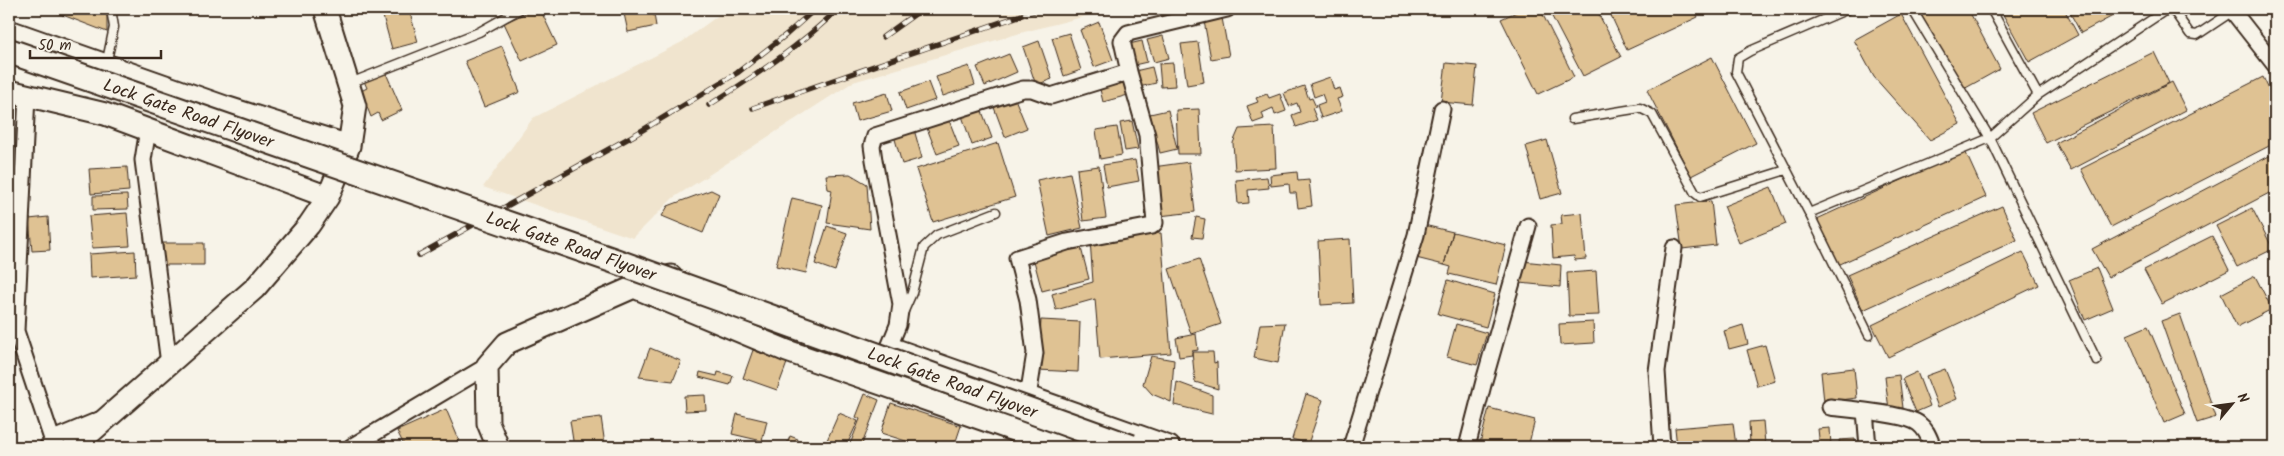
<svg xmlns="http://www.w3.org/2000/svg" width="2284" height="456" viewBox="0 0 2284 456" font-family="Kalam,sans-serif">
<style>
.built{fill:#f0e4ce}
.building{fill:#dfc293;stroke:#3b2a1e}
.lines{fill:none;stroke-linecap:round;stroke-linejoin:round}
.lane-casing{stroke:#3b2a1e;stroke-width:11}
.street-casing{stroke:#3b2a1e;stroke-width:19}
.secondary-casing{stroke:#3b2a1e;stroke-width:25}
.lane{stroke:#f7f3e8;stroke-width:8}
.street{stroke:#f7f3e8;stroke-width:15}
.secondary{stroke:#f7f3e8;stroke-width:21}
.rail-casing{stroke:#3b2a1e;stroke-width:5.5}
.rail{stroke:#f7f3e8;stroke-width:4;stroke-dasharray:11;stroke-linecap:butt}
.primary-bridge-casing{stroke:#3b2a1e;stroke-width:28;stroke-linecap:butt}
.primary-bridge{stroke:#f7f3e8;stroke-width:24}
.labels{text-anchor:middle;stroke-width:5;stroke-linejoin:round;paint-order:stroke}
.street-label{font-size:18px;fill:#3b2a1e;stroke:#f7f3e8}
</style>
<rect width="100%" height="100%" fill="#f7f3e8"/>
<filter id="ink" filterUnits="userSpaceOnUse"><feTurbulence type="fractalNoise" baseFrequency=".02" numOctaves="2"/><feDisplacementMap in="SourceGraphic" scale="10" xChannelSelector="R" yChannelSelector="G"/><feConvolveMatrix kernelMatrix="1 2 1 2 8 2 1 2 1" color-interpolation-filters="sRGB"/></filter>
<g filter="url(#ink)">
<path class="built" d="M727,9H1114L1024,32L853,82L673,198L633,238L483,187L533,118L682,42Z"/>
<path class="building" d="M47,9H107V32Z
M381,9H409L418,42L392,49Z
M535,9H540L557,45L522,61L504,23Z
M623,9H653L656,26L628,32Z
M1523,9H1540L1574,77L1538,94L1501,19Z
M1548,9H1596L1621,57L1583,76Z
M1608,9H1694L1698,17L1627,50Z
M1918,9H1968L2000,69L1962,90Z
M2000,9H2064L2078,35L2029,62Z
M2068,9H2126L2081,33Z
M1901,14L1960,124L1930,140L1874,77L1854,40Z
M1222,18L1229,56L1211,59L1204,21Z
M1099,22L1113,60L1094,67L1080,30Z
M1069,33L1081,70L1064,76L1052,38Z
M1163,36L1169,58L1154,62L1147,40Z
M1039,41L1052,79L1036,85L1023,47Z
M1142,41L1147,62L1134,65L1129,44Z
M1198,42L1204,82L1187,85L1181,44Z
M502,46L520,92L484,107L465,61Z
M2154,52L2169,83L2046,143L2031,113Z
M1009,54L1017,72L985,86L977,67Z
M1712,57L1756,143L1691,176L1647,90Z
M1173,63L1175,86L1161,87L1159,64Z
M1446,63L1477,66L1473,105L1441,102Z
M969,66L975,85L943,96L936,77Z
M1152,67L1156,83L1139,87L1135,71Z
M385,71L402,110L381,120L378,113L371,117L367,107L364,109L357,93L367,88L364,81Z
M1330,77L1334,90L1340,88L1343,97L1337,99L1342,111L1321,118L1317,105L1325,102L1322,94L1314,97L1310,84Z
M2263,77L2275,102V143L2111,227L2081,169Z
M1123,79L1128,95L1103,102L1099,85Z
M928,82L935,100L906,110L900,92Z
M2172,82L2186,110L2071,170L2056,143Z
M1304,86L1309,99L1312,98L1316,107L1312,108L1317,120L1296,127L1292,115L1300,112L1297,103L1289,106L1284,93Z
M887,93L892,111L857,121L852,103Z
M1013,94L1027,128L1005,137L992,102Z
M1267,94L1269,98L1280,94L1286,111L1275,115L1273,108L1262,113L1264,119L1253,123L1247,106L1258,102L1256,98Z
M980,106L992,138L972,145L961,113Z
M1199,109L1201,154H1178L1176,110Z
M1168,110L1177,149L1160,153L1150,114Z
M947,115L959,146L937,154L925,123Z
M1132,121L1138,149L1125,151L1120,123Z
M913,126L922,158L902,164L893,132Z
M1117,127L1122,155L1100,159L1096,130Z
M1274,127L1276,168L1235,170L1233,143L1239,129Z
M1547,140L1562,193L1540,199L1526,146Z
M998,143L1015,197L933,222L916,169Z
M1965,151L1986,197L1838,265L1817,219Z
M2275,153V190L2108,277L2092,249Z
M1135,160L1139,181L1107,187L1103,165Z
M1189,162L1195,212L1159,216L1153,167Z
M1099,166L1106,218L1083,221L1077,169Z
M127,167L129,191L91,194L89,169Z
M1297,172L1298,181L1309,180L1312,206L1298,208L1296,193H1290L1289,184L1271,186L1270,175Z
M1070,173L1082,228L1049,236L1037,180Z
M850,174L867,184L870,229L827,223L832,190L828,189L826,175Z
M1267,177L1269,188L1248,190L1249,203L1238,204L1236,180Z
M1771,187L1786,224L1739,243L1724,206Z
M711,190L719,194L703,233L662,216L668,206Z
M127,195L128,209L93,210V196Z
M792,198L822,205L806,273L776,266Z
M1711,201L1716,245L1682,249L1676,205Z
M2002,206L2017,240L1863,310L1847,275Z
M2252,208L2273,249L2237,267L2216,226Z
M127,213L130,246L92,248L89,216Z
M1582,213L1586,259L1575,260L1574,256L1553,258L1551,225L1562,224L1561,215Z
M48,217L50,250L32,251L29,219Z
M1196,217L1205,219L1202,238L1192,237Z
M1424,225L1453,232L1444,265L1416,258Z
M827,226L847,233L835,271L815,264Z
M1453,232L1506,245L1496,285L1449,274L1451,267L1444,265Z
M1161,233L1171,353L1100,359L1095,299L1056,310L1052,294L1093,282L1090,239Z
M2212,236L2229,270L2162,304L2144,270Z
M1350,239L1353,303L1321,305L1318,241Z
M163,243H204V265H163Z
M1080,244L1089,279L1042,291L1033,257Z
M135,251L136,275L90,278L89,254Z
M2023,252L2039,285L1888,357L1872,325Z
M1199,259L1221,324L1191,334L1169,269Z
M1522,261L1561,265L1560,287L1520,283Z
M2097,268L2113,308L2085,320L2069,280Z
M1596,271L1599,315L1569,316L1567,273Z
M2255,276L2272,309L2237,327L2221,294Z
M1448,280L1495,294L1486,327L1438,314Z
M2180,314L2216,417L2197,423L2161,321Z
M1041,320L1080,322L1078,372L1038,370Z
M1593,322L1594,343L1560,345L1559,324Z
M1285,323L1278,363L1254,358L1260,324Z
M1456,324L1487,333L1477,365L1447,357Z
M1743,325L1748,344L1729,349L1724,331Z
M2148,326L2185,414L2164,423L2127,335Z
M1196,334L1198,350L1192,351V355L1179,357L1176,338Z
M1765,345L1775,381L1757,386L1747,350Z
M650,348L681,361L673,381L639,377Z
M753,350L787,363L777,390L743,378Z
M1192,352H1213L1214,363L1217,362L1218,389L1195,382Z
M1151,356L1174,360L1171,402L1152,394L1143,384Z
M1854,368L1857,398L1824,402L1821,372Z
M1945,369L1957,399L1938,407L1926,376Z
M700,372L717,376L718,372L733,376L730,385L699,377Z
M1917,372L1930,406L1916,412L1902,379Z
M1899,375L1903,408L1889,410L1885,377Z
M1177,382L1212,395V414L1174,405Z
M865,394L879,400L861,447H849L860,419L856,417Z
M1306,394L1323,400L1308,444L1292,439Z
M705,395L706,410L685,411L684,396Z
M891,403L961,426L954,447H924L881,433Z
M1489,408L1535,420L1528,447H1479Z
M446,409L459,440L452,444L454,447H405L397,431Z
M839,413L858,421L846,447H824Z
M737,414L767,421L762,441L732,434Z
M601,417L605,445L574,447L570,421Z
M1763,421L1765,444L1750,445L1749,422Z
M1733,423L1736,446L1677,447L1675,428Z
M1830,428L1831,447H1820L1818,429Z
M790,436L798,439L795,447H786Z
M1855,439V447H1840L1839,440Z"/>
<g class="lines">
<g class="lane-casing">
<path id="lane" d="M1848,9L1750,51L1738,58L1736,72L1809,213L1990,138L1912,9
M1991,9L2038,95
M106,65L114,27L111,9
M350,83L479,32L520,9
M1572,119L1640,108L1652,114L1695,193L1700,197L1786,170
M1809,213L1869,335
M904,311L912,293L924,247L937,235L996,212
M2097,361L1990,138L2038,95L2163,12L2170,10L2176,14L2190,34L2197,35L2233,11"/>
</g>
<g class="street-casing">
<path id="street" d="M2231,9L2275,65
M1129,72L1122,41L1128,33L1227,9
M27,95L16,331L53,442
M148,129L143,160L169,364
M889,347L898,325L901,304L874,160L872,146L875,136L1023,89H1032L1051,96L1129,72L1147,135L1155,223L1152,226L1067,242L1017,258L1028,300L1035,353L1028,397
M1830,407C1847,409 1908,414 1919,424C1927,430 1929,438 1933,447
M1865,411L1868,447
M47,447L58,437L99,420
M351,447L487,366
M1351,447L1416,235L1442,109
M1467,447L1484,381L1528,226
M1662,447L1657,371L1674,248"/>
</g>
<g class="secondary-casing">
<path id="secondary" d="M9,31L225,107L349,146
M9,91L105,114L328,197
M634,287L787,351L1062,447
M893,349L1169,447
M74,447L255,288L309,225L328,197L349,146L355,106L325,9
M498,447L488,423L487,366L507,343L634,287L671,276"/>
</g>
<use href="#lane" class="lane"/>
<use href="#street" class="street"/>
<use href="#secondary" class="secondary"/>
<g class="rail-casing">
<path id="rail" d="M883,37L922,9
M709,105C755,76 799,47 838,9
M753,108L1039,9
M419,255L636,134L737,73L787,34L815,9"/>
</g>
<use href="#rail" class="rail"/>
<g class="primary-bridge-casing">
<g id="primary-bridge">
<path id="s1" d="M9,51L612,260L1131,447"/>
</g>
</g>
<use href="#primary-bridge" class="primary-bridge"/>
</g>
</g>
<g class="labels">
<g class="street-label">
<text dy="6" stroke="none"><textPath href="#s1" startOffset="190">Lock Gate Road Flyover</textPath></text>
<text dy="6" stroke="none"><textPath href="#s1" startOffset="595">Lock Gate Road Flyover</textPath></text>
<text dy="6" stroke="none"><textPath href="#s1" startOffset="1000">Lock Gate Road Flyover</textPath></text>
</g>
</g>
<rect width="2284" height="456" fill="none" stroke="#f7f3e8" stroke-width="30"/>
<rect x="15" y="15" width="2254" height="426" fill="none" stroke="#3b2a1e" stroke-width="2" filter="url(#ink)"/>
<g transform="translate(2232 404) rotate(61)" stroke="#f7f3e8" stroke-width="4" paint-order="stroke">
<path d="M0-4L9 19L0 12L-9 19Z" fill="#3b2a1e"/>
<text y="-8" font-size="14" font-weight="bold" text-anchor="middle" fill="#3b2a1e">N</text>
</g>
<path d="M30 50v8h131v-8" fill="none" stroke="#3b2a1e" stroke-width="2.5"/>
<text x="38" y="50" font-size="15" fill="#3b2a1e" stroke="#f7f3e8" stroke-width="4" paint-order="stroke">50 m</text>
</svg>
